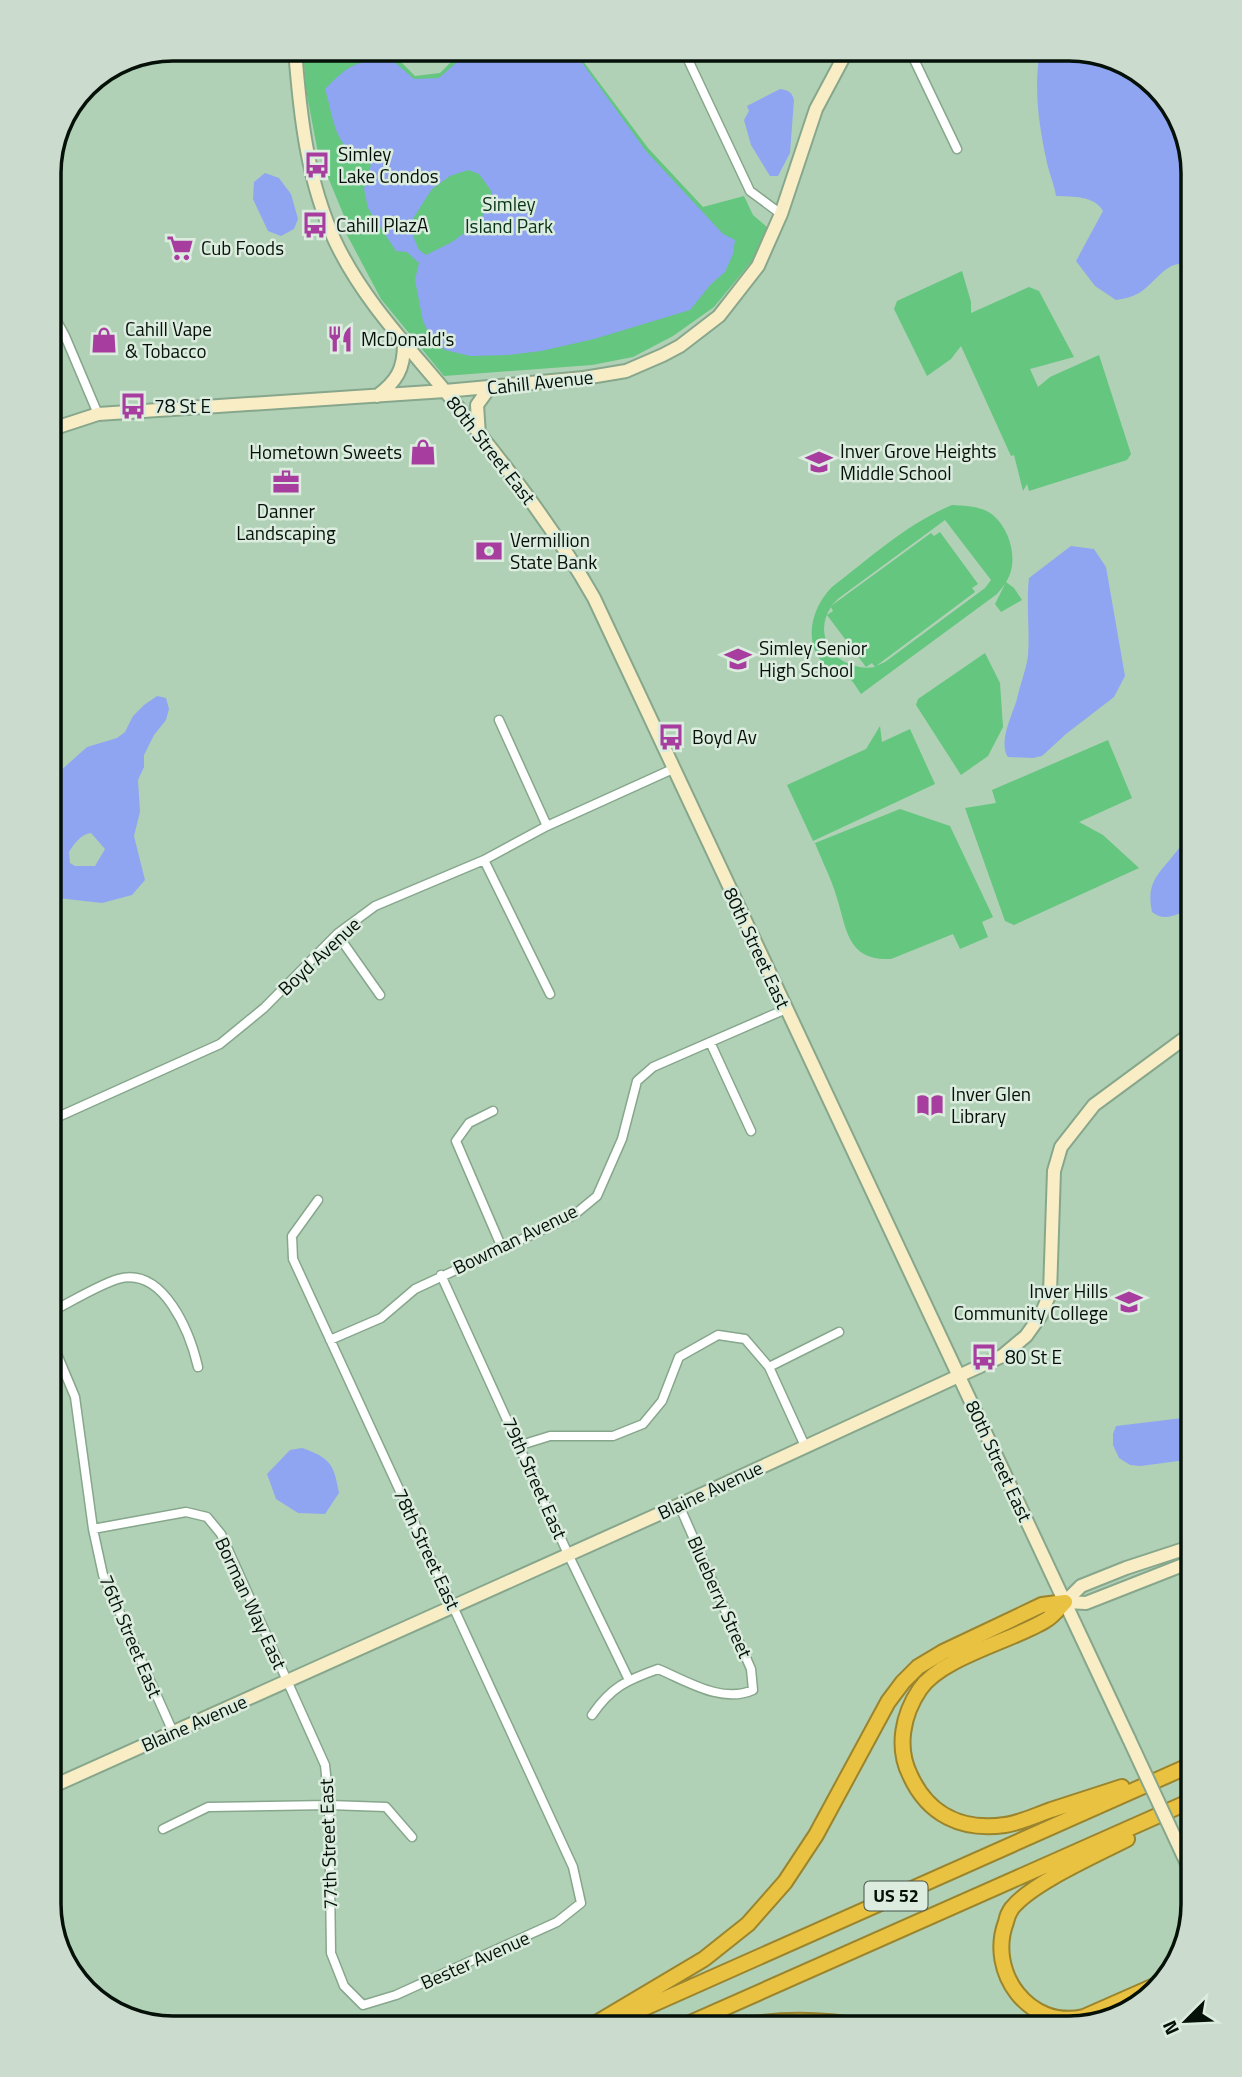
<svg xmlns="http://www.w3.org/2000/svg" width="1242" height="2077" viewBox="0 0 1242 2077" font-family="'Titillium Web',sans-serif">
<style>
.green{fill:#64c67f;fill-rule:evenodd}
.water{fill:#8fa5f1;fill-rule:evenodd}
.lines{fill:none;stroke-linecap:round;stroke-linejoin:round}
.street-casing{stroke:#87a78d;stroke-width:11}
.secondary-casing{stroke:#87a78d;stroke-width:16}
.highway-casing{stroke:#9a842d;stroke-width:18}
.street{stroke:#fff;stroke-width:8}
.secondary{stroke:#f9edc6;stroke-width:12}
.highway{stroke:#eac241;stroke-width:14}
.secondary-bridge-casing{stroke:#87a78d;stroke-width:16;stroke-linecap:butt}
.secondary-bridge{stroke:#f9edc6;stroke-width:12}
.labels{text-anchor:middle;stroke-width:5;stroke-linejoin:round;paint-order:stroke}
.shield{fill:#dceddf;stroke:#465348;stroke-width:2}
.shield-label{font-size:18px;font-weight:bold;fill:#051108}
.poi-label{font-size:19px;fill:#051108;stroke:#dceddf;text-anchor:start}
.park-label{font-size:19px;fill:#063216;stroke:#dceddf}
.street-label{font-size:19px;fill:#051108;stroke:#dceddf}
.rim{fill:none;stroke:#051108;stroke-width:3.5}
</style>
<rect width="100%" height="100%" fill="#b0d1b6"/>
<path class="green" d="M303,49L393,54L415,76L440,73L464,49H574L648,148L703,207L744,196L753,215L768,228L752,261L714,307L673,336L633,357L592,365L444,376L381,299L346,233L344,216L318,153L306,90Z
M962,271L971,302V313L1029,287L1039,291L1074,357L1030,369L1038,387L1050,377L1099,355L1131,454L1127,460L1029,491L1027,484L1023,491L1014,455L1011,456L961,346L951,359L927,376L894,309L897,301Z
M952,505C966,506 983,506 994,516C1011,531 1019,563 1006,582L1014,588L1022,600L1001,612L995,604L1005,584L997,594L861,694C858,690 855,684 851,680C844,674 834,673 826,666C802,644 811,608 832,587C870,558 908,523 952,505ZM945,520L991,580L985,588L885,662L876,666L975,592L972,588L978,584L940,532L934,536L931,533L831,606L839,598ZM831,607L833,611L827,615L866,667L872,663L875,667C840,673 810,639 831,607Z
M985,653L1000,683L1003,727L988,756L961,775L916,705L918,699Z
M880,726L882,742L910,729L935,784L813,841L787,785L866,749Z
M1108,740L1132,798L1079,822L1103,835L1139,868L1014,925L1005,921L965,808L996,803L992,790Z
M900,809L950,826L993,917L982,922L988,937L960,949L953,934L891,959C846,961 847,928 836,895C831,878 822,861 815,843Z"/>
<path class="water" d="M480,49H572L646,151L723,234L735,240L733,254L725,272L711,284L690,310L594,339L541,351L508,355L470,356L445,350L431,338L423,321L415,280L419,263L407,252L396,251L368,208L364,189L371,165L366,158C334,153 333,113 325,89C351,63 355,61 392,60L414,79L439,78L463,57ZM468,170L479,174L492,192L480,222L452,242L426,255L419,250L413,236L412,220L432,189L450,176Z
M1040,49H1077L1138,70L1180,119L1193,173V286L1187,265C1168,258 1154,285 1139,293C1132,297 1123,299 1116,300L1095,286L1076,261L1103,211C1094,195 1072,197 1056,196C1054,183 1048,171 1046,158C1038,121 1034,87 1040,49Z
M780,89C788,90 792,92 794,100L790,153L778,176H770L751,145L744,120L749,111L747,106Z
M265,173L279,178L291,194L298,219L294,229L281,236L268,231L253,199L254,182Z
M1071,546L1094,549L1106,567L1125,676L1114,697L1066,734L1042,756L1033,758L1008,757C998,742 1012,716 1017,699C1020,685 1026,670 1028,656C1030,630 1026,604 1029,578Z
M157,696L166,698L169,709L166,720L154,735L144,755V767L138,780L140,812L134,836L145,880L132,895L102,903L49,897V781L87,747L117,738L125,732L133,716L144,705ZM91,833L105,849L95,866H75L70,863L69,852C74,844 81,834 91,833Z
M1193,823V908C1179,913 1165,923 1152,912C1145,879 1162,872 1179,848C1185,840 1189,831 1193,823Z
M1191,1417L1193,1418V1459L1141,1466L1130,1465L1119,1458L1113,1445V1434L1116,1426Z
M302,1448C331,1458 334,1465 339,1493L325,1514L298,1513L276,1499L267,1474L290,1450Z"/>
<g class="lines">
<g class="street-casing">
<path id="street" d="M683,49L750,191L781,214
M909,49L957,149
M49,307L65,336L98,414
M499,720L547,826
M484,860L550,994
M337,934L380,995
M710,1042L751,1131
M493,1111L469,1123L456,1141L502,1248
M49,1121L220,1044L264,1008L337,934L375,906L484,860L547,826L675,768
M441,1275L568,1554L629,1680
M49,1313C69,1303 98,1285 118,1279C164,1266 190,1333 198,1367
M49,1335L75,1397L93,1529L103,1575L173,1732
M330,1340L381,1318L415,1289L574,1215L597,1196L622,1139L637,1081L653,1067L786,1009
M769,1367L839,1332
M521,1445L550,1436H613L643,1424L662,1401L679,1357L718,1335L745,1339L769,1367L805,1446
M93,1529L186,1512L207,1517L221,1534L325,1765L329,1805L331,1953L344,1986L363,2005L396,1995L557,1922L581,1903L573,1867L293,1259L292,1236L318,1200
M592,1715C611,1687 627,1680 658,1669C687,1681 722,1704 753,1690L751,1669L679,1505
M163,1829L208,1807L329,1805L386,1807L412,1837"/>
</g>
<g class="secondary-casing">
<path id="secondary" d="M295,49C300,115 307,180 335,241C362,298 405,343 445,391C499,457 552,524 594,598L1129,1739
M377,396C397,381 404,369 404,344
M49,430L98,414L445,391L584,378L626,371L663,355L680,346L719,316L758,266L781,214L816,109L848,49
M479,435L477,405L490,387
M1065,1602L1081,1586L1126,1568L1193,1546
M1065,1602L1086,1603L1193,1561
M49,1788L679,1505L1002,1356L1026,1336L1041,1315L1050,1293L1054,1171L1061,1147L1094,1105L1193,1032
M1182,1853L1193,1876"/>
</g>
<g class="highway-casing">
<path id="highway" d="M1065,1602C1059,1608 1053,1616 1046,1620C1012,1641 942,1657 920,1689C903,1714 896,1747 910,1775C928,1815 962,1831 1005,1825C1020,1823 1037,1815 1051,1810C1075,1802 1098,1795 1122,1787
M1127,1839C1096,1855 1032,1883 1012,1908C1009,1912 1007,1917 1006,1922C987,1972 1029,2030 1084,2017L1159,1984
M615,2021L1193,1764
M588,2028L704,1959L748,1924L785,1882L816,1835L888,1702L903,1682L918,1667L943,1652L1042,1605L1065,1602
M679,2028L1193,1800
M734,2028C784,2016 832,2021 882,2028"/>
</g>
<use href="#street" class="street"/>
<use href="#secondary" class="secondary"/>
<use href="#highway" class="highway"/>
<g class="secondary-bridge-casing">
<path id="secondary-bridge" d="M1129,1739L1182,1853"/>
</g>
<use href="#secondary-bridge" class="secondary-bridge"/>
</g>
<defs>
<g id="bus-bare" transform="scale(2.1)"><path d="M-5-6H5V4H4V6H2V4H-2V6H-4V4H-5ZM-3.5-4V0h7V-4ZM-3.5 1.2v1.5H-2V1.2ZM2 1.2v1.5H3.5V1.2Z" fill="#a73e9f" stroke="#dceddf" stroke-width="2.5" paint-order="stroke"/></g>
<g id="supermarket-bare" transform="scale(2.1)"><path d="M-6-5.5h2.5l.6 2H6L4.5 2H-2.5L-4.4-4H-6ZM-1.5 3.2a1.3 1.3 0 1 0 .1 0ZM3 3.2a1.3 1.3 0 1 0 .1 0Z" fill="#a73e9f" stroke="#dceddf" stroke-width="2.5" paint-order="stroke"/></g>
<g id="restaurant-bare" transform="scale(2.1)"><path d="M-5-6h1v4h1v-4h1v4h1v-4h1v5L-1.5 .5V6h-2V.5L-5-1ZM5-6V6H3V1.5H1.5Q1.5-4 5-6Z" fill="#a73e9f" stroke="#dceddf" stroke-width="2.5" paint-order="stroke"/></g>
<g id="shop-bare" transform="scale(2.1)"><path d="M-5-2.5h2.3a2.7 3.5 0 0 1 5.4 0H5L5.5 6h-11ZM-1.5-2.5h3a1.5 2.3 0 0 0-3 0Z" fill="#a73e9f" stroke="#dceddf" stroke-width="2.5" paint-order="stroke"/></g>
<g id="school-bare" transform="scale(2.1)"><path d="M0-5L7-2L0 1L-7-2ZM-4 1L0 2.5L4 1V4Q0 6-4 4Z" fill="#a73e9f" stroke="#dceddf" stroke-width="2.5" paint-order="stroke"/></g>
<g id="office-bare" transform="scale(2.1)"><path d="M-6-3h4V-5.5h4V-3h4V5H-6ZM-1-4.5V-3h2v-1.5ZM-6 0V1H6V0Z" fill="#a73e9f" stroke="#dceddf" stroke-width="2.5" paint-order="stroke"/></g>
<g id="bank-bare" transform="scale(2.1)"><path d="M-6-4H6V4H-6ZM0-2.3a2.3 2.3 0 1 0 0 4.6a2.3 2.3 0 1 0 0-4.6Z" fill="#a73e9f" stroke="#dceddf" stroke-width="2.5" paint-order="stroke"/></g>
<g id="library-bare" transform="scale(2.1)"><path d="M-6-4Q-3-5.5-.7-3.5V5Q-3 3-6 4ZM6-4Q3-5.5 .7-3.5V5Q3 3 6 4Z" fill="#a73e9f" stroke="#dceddf" stroke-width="2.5" paint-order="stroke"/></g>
<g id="university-bare" transform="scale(2.1)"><path d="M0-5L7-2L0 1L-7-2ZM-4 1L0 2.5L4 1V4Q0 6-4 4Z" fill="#a73e9f" stroke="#dceddf" stroke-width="2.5" paint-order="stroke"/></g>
</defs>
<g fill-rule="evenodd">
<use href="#bus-bare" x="317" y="165"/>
<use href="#bus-bare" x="315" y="225"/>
<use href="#supermarket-bare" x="180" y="248"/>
<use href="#restaurant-bare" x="340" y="339"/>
<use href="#shop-bare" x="104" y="340"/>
<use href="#bus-bare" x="133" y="406"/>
<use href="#shop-bare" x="423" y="452"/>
<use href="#school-bare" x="819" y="462"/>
<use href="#office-bare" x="286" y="482"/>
<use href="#bank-bare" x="489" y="551"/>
<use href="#school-bare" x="738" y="659"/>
<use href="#bus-bare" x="671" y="737"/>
<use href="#library-bare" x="930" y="1105"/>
<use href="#university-bare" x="1129" y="1302"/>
<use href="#bus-bare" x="984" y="1357"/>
</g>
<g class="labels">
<rect class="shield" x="864.5" y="1881.5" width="63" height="29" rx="5"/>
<g class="shield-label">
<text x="896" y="1902">US 52</text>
</g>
<g class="poi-label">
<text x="338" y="161">Simley<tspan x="338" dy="22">Lake Condos</tspan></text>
<text x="336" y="232">Cahill PlazA</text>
<text x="201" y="255">Cub Foods</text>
<text x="125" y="336">Cahill Vape<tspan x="125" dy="22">&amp; Tobacco</tspan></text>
<text x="361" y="346">McDonald's</text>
<text x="154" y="413">78 St E</text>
<text x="840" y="458">Inver Grove Heights<tspan x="840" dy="22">Middle School</tspan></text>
<text x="402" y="459" text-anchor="end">Hometown Sweets</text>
<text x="286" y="518" text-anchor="middle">Danner<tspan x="286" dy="22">Landscaping</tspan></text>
<text x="510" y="547">Vermillion<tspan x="510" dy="22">State Bank</tspan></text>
<text x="759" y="655">Simley Senior<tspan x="759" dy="22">High School</tspan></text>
<text x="692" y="744">Boyd Av</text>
<text x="951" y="1101">Inver Glen<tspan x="951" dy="22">Library</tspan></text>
<text x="1108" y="1298" text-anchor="end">Inver Hills<tspan x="1108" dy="22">Community College</tspan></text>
<text x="1005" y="1364">80 St E</text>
</g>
<g class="park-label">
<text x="509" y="211">Simley<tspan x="509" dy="22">Island Park</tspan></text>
</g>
<g class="street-label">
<text transform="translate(540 382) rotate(-6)" y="7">Cahill Avenue</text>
<text transform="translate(491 450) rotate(52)" y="7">80th Street East</text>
<text transform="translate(757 948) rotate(65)" y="7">80th Street East</text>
<text transform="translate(319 956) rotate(-43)" y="7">Boyd Avenue</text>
<text transform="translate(515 1239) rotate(-26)" y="7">Bowman Avenue</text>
<text transform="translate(999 1461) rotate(65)" y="7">80th Street East</text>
<text transform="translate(535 1478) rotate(66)" y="7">79th Street East</text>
<text transform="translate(710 1490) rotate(-25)" y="7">Blaine Avenue</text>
<text transform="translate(427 1549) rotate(65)" y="7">78th Street East</text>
<text transform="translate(720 1597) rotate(66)" y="7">Blueberry Street</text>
<text transform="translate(251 1603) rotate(65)" y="7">Borman Way East</text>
<text transform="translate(131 1636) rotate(67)" y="7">76th Street East</text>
<text transform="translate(194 1723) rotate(-24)" y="7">Blaine Avenue</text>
<text transform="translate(328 1844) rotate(-92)" y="7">77th Street East</text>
<text transform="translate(475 1960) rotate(-24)" y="7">Bester Avenue</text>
</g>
</g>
<path d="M0 0H1242V2077H0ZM173 61H1069A112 112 0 0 1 1181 173V1904A112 112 0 0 1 1069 2016H173A112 112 0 0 1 61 1904V173A112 112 0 0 1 173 61Z" fill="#cbdbce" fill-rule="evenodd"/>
<path class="rim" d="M173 61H1069A112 112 0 0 1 1181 173V1904A112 112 0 0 1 1069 2016H173A112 112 0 0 1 61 1904V173A112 112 0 0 1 173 61Z"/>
<g transform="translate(1186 2021) rotate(246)" stroke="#dceddf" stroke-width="5" paint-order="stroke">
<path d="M0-5L12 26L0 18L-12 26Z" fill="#051108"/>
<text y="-10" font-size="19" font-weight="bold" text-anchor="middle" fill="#051108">N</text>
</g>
</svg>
